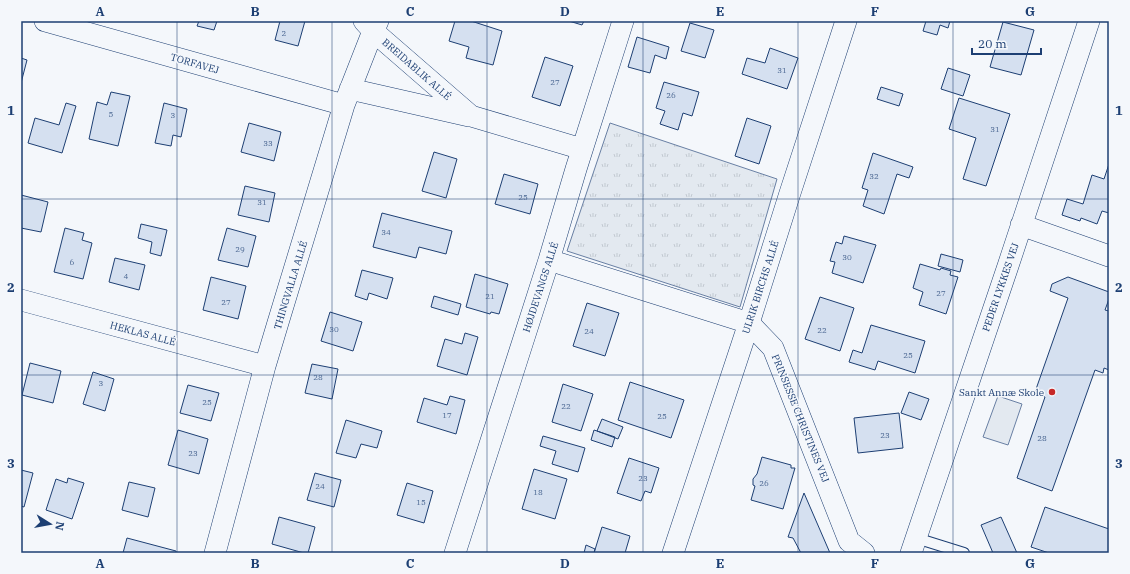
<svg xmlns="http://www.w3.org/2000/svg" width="1130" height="574" viewBox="0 0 1130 574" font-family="'IBM Plex Serif',serif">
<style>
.grass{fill:url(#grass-tufts);stroke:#687fa3}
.pitch{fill:#e3e9f0;stroke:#687fa3}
.building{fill:#d5e0f0;stroke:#1d3f73}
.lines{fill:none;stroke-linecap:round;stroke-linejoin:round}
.lane-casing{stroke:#1d3f73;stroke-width:12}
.street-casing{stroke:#1d3f73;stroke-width:22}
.lane{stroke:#f4f7fb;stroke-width:10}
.street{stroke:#f4f7fb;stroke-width:21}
.grid{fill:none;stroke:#1d3f73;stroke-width:1;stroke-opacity:0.55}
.poi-dot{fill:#c62828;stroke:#f4f7fb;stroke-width:1.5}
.labels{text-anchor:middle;stroke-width:3;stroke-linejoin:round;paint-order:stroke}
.number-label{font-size:8px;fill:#4b6792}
.street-label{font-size:10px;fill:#1d3f73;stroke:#f4f7fb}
.poi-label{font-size:10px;fill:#1d3f73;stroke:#f4f7fb;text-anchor:end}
.neatline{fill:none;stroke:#1d3f73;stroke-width:1.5}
.grid-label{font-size:13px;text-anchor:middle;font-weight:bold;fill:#1d3f73}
</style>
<defs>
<pattern id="grass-tufts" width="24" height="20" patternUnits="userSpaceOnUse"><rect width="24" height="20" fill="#e3e9f0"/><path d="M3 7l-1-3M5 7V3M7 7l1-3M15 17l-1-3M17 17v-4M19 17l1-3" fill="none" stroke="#c2c9d1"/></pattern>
</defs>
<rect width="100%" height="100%" fill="#f4f7fb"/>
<path class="grass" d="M610,123L777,179L740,307L567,251Z"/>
<path class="pitch" d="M998,396L1022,404L1008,445L983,437Z"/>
<path class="building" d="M199,21H217L214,30L197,26Z
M280,21H305L298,46L275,40Z
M455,21H471L502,31L493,65L466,58L469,47L449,41Z
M569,21H584L582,25Z
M926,21H950L948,28L940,25L937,35L923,31Z
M1003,22L1034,30L1021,75L990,67Z
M690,23L714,30L705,58L681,51Z
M637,37L669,47L666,59L655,55L650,73L628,67Z
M770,48L798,58L787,89L742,74L747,58L765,63Z
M545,57L573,66L560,106L532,97Z
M21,58L27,60L21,83Z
M948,68L970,75L963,96L941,89Z
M664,82L699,92L692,116L683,113L678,130L660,124L665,111L656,108Z
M881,87L903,94L899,106L877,99Z
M111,92L130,96L118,146L89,139L97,102L107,105Z
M959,98L1010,114L986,186L963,179L976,138L949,129Z
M66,103L76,106L62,153L28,143L35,118L59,125Z
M164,103L187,109L181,137L173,135L171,146L155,143Z
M747,118L771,126L759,164L735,156Z
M249,123L281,132L274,161L241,152Z
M434,152L457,159L446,198L422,191Z
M873,153L913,167L909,178L897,174L884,214L863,206L868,190L862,188Z
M1109,164V213L1102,211L1097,224L1081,218L1080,221L1062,215L1067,199L1083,204L1092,175L1104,179Z
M504,174L538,184L530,214L495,204Z
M245,186L275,193L269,222L238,215Z
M21,195L48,202L41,232L21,228Z
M382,213L452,231L446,254L419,247L416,258L373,247Z
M141,224L167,230L161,256L150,253L152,242L138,238Z
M65,228L84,233L82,240L92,243L83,279L54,272Z
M227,228L256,236L248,267L218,260Z
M844,236L876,245L863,283L832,273L835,262L830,261L836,242L842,244Z
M941,254L963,260L960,272L938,266Z
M115,258L145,265L139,290L109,282Z
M920,264L940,270L941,268L951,271L950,275L958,277L946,314L919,305L923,292L913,288Z
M362,270L393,278L387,299L369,293L367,300L355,296Z
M475,274L508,284L499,314L491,312L490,314L466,307Z
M211,277L246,286L238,319L203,310Z
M1068,277L1109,292V299L1105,310L1109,311V370L1104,368L1103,373L1095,370L1052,491L1017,478L1045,397L1035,392L1068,298L1050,291L1052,284Z
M434,296L461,304L458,315L431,307Z
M820,297L854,308L840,351L805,339Z
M587,303L619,313L605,356L573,346Z
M330,312L362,322L353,351L321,341Z
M871,325L925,341L915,373L878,361L875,370L849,362L853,350L862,353Z
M465,333L478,337L467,375L437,366L445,339L462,344Z
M30,363L61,371L53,403L22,395Z
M312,364L338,369L332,399L305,393Z
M93,372L114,379L105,411L83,404Z
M630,382L684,400L671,438L618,420Z
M563,384L593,394L581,431L552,422Z
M188,385L219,393L211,421L180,413Z
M909,392L929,399L921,420L901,413Z
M450,396L465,400L456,434L417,422L424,398L447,405Z
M899,413L903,448L858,453L854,418Z
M602,419L623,427L618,439L597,431Z
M346,420L382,431L377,448L361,444L356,458L336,453Z
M178,430L208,439L199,474L168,465Z
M594,430L615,437L612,447L591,440Z
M543,436L585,448L578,472L552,464L556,451L540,446Z
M762,457L791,465V468H795L783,509L751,500L755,486L753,485V479L757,474Z
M629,458L659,468L651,493L645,491L641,501L617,493Z
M534,469L567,479L555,519L522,509Z
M21,470L33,473L24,507L21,506Z
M315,473L341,480L334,507L307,500Z
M68,478L84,483L72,519L46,510L56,479L67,483Z
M129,482L155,488L148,517L122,510Z
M407,483L433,491L424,523L397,515Z
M804,493L830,553H801L793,538L788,537Z
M1045,507L1109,529V553H1049L1031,547Z
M279,517L315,527L308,553H304L272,544Z
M1001,517L1017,553H993L981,525Z
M602,527L630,536L625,553H594Z
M127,538L176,551V553H123Z
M586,545L595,549L594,553H584Z"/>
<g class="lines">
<g class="lane-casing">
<path id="lane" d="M916,538L964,553"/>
</g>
<g class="street-casing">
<path id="street" d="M45,21L344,105
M364,21L373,31L471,116L582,149
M350,89L469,116
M1021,225L1109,256
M549,260L749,323L773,348L849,541L864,553
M21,300L265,366
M215,553L265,366L277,326L344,105L373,31L378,21
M455,553L549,260L576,169L623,21
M673,553L749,323L790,193L846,21
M911,553L1008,266L1089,21"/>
</g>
<use href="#lane" class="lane"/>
<use href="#street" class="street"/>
</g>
<path class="grid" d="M177,21V553M332,21V553M487,21V553M643,21V553M798,21V553M953,21V553M21,199H1109M21,375H1109"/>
<circle class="poi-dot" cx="1052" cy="392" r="4"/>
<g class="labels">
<g class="number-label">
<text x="284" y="36">2</text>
<text x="782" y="73">31</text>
<text x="555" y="85">27</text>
<text x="671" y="98">26</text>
<text x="111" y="117">5</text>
<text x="173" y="118">3</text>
<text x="995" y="132">31</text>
<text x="268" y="146">33</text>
<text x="874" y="179">32</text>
<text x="523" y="200">25</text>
<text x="262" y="205">31</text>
<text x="386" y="235">34</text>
<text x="240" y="252">29</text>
<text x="847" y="260">30</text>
<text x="72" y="265">6</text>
<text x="126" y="279">4</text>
<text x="941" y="296">27</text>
<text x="490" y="299">21</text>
<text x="226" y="305">27</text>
<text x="334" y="332">30</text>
<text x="822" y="333">22</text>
<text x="589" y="334">24</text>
<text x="908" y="358">25</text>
<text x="318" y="380">28</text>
<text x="101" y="386">3</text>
<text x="207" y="405">25</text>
<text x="566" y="409">22</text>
<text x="447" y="418">17</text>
<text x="662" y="419">25</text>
<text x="885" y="438">23</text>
<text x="1042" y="441">28</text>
<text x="193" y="456">23</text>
<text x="643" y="481">23</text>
<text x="764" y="486">26</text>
<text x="320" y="489">24</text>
<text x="538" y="495">18</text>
<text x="421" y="505">15</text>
</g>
<g class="street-label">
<text transform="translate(195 63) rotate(16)" y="4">TORFAVEJ</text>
<text transform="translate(417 69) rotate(41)" y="4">BREIDABLIK ALLÉ</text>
<text transform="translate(290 285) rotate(-73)" y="4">THINGVALLA ALLÉ</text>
<text transform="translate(540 287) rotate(-72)" y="4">HØJDEVANGS ALLÉ</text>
<text transform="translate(760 287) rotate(-72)" y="4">ULRIK BIRCHS ALLÉ</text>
<text transform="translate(1000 287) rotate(-71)" y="4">PEDER LYKKES VEJ</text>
<text transform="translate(143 333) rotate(15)" y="4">HEKLAS ALLÉ</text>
<text transform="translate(801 418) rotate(68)" y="4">PRINSESSE CHRISTINES VEJ</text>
</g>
<g class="poi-label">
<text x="1044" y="396">Sankt Annæ Skole</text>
</g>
</g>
<rect width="1130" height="574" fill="none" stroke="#f4f7fb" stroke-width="44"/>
<g transform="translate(50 524) rotate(101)" stroke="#f4f7fb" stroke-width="3" paint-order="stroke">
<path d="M0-3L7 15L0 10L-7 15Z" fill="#1d3f73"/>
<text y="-6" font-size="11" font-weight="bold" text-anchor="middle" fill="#1d3f73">N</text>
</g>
<path d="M972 48v6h69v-6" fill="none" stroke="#1d3f73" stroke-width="2"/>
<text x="978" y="48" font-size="12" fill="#1d3f73" stroke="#f4f7fb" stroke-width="3" paint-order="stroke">20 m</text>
<rect x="22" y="22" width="1086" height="530" class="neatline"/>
<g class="grid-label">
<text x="100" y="16">A</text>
<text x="255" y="16">B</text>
<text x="410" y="16">C</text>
<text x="565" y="16">D</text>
<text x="720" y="16">E</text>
<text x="875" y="16">F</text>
<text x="1030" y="16">G</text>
<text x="11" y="115">1</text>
<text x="1119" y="115">1</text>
<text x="11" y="292">2</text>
<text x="1119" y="292">2</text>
<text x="11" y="468">3</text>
<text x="1119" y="468">3</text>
<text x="100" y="568">A</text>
<text x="255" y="568">B</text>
<text x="410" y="568">C</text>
<text x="565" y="568">D</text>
<text x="720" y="568">E</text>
<text x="875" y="568">F</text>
<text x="1030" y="568">G</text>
</g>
</svg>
